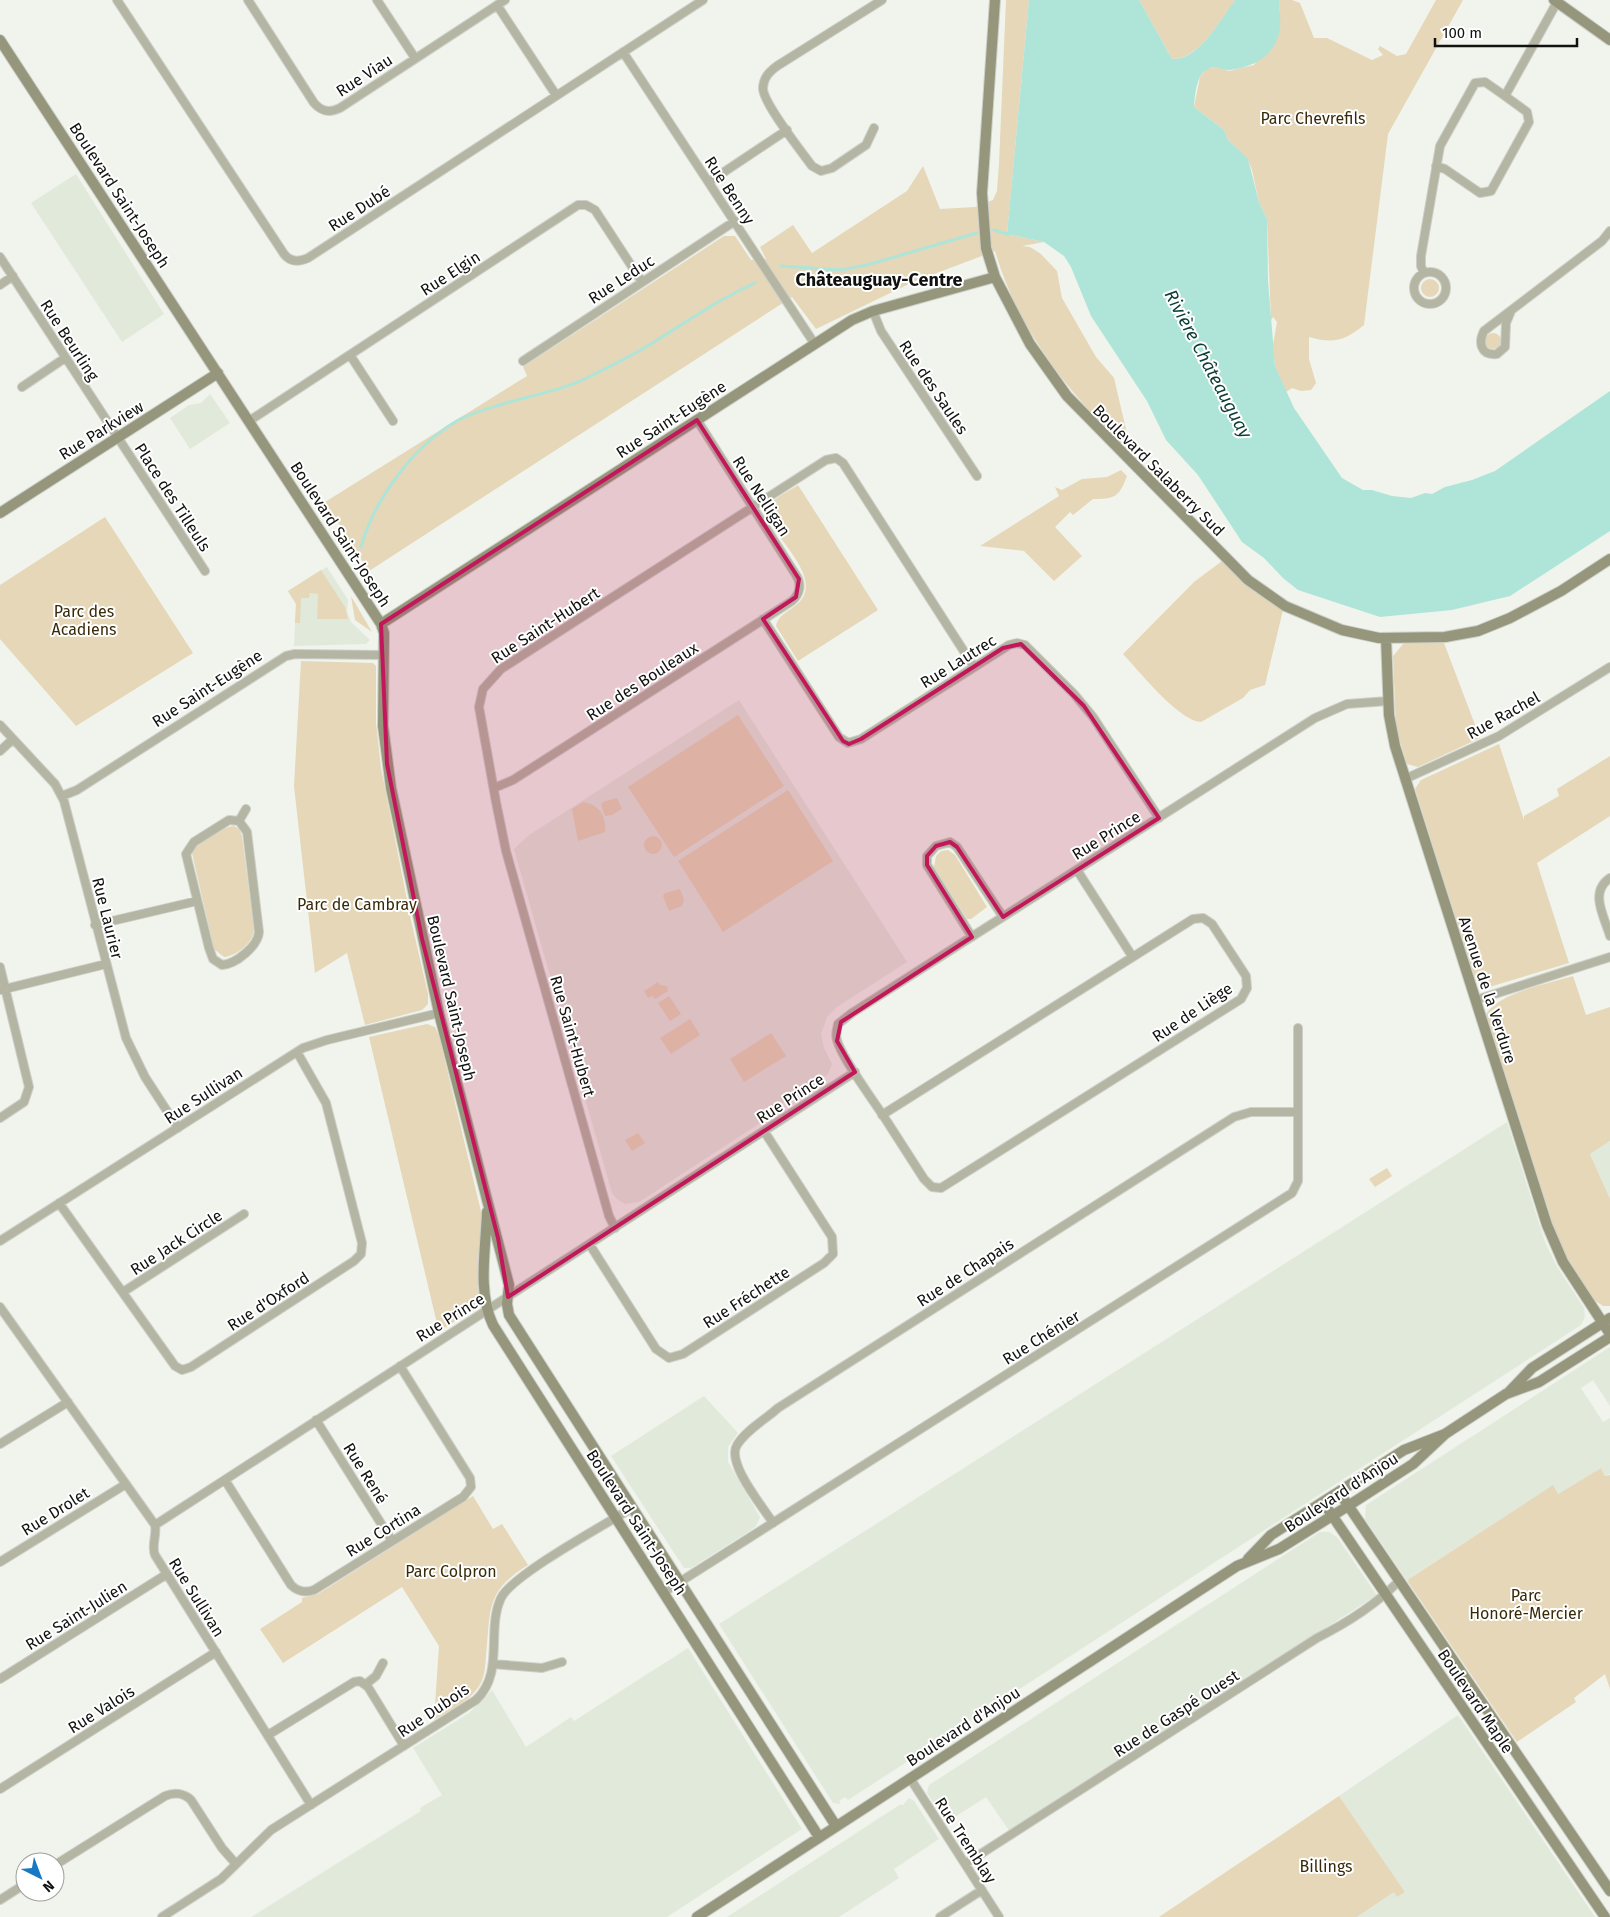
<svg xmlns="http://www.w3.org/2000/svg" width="1610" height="1917" viewBox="0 0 1610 1917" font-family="'Fira Sans',sans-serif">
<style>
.built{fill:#e1e9db}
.green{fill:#e5d7b8}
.water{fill:#afe4d8}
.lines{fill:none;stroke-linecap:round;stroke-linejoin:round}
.stream{stroke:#afe4d8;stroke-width:3}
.street-casing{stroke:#ccd0c9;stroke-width:10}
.secondary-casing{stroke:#ccd0c9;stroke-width:12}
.street{stroke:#b4b5a2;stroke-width:8}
.secondary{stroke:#95967b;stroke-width:10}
.marked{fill:#c2185b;fill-opacity:0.2;stroke:#c2185b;stroke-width:4;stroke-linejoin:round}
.labels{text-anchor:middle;stroke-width:4;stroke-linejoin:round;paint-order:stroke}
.street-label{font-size:16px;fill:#111210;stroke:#fff}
.park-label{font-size:16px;fill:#382a08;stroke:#fff}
.neighbourhood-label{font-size:18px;font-weight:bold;fill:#111210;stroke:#fff}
.water-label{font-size:18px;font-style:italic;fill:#0c3d34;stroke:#fff}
</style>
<rect width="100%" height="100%" fill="#f0f4ec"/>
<path class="built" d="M76,174L164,314L122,342L31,203Z
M210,394L230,423L190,449L170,418L189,405L201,403Z
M327,567L348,600L347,612L351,622L370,640L366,644L294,646L296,604L288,591Z
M739,700L907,962L837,1007L827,1017L821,1034L824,1048L832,1064L828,1074L758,1119L760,1123L639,1202L625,1204L617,1199L612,1193L514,849L529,835Z
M1507,1122L1545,1242L1556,1265L1584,1308L1585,1317L1581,1325L848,1800L845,1797L839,1801L841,1804L833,1803L719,1624Z
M1610,1141V1199L1590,1154Z
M1610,1347V1406L1593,1380L1581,1388L1603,1422L1610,1418V1474L1605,1476L1601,1468L1558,1494L1552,1486L1413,1576L1408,1582L1365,1519L1366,1505Z
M704,1396L738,1433L728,1447V1462L760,1517L756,1526L751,1530L691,1568H684L611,1456Z
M1320,1532H1329L1337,1537L1376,1594L1375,1596L1010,1832L986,1797L947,1822L927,1793L929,1785Z
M688,1648L802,1829L667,1917H251L421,1811L420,1808L442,1795L413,1748L469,1713L492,1690L526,1747L571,1717L574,1721Z
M1458,1715L1595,1917H1357L1394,1892H1405L1339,1796Z
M909,1798L914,1801L939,1839L894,1869L899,1878L839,1917H727L901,1804L902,1806Z"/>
<path class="green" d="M1006,0H1029L1007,234L1044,242L1022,246L1030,247L1041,254L1057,271L1062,298L1096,357L1114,378L1131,451C1071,398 1018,330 995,251L913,282L816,329L792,297L369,571L325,502L527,376L523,367L724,236H735L751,260L766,259L760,247L793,225L812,253L907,191L923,166L940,209L975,207L993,200L997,191L999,164Z
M1139,0H1235C1221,20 1198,60 1172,59Z
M1279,0H1292L1300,3L1314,38H1327L1372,60L1383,55L1378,49L1380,46L1397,56L1406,54L1436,0H1463L1388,134L1364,325C1344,341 1334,344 1309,337V359L1316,383L1311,390L1301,391L1292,388L1286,392L1275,366L1273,345L1277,322L1273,317L1271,320L1267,219L1259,202L1252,170L1248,160L1228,140L1224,130L1194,107L1200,77L1206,69L1215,67L1229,71L1254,65L1280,27Z
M1421 288a9 9 0 1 1 18 0a9 9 0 1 1-18 0Z
M1485 341a8 8 0 1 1 16 0a8 8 0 1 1-16 0Z
M1121,470L1127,476C1119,497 1115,499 1093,499L1073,515L1070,512L1055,527L1082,556L1054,581L1024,551L980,546L1059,496L1055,487L1062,490L1082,479L1107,477Z
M798,485L878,610L798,661L776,626C779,610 801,609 805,592C812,568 774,536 766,514C767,500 788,492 798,485Z
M105,517L193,653L76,726L0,639V585Z
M1222,561L1254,590L1283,610L1265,685L1250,690L1243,698L1201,722C1179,721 1139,671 1123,654L1194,582Z
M321,570L345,607L348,619H317L318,594L310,593L309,598H301L300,623H295L296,604L288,591Z
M351,596L372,632L355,620Z
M1404,643H1444L1480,738L1418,767L1407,764L1396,728L1393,656Z
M301,661L373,663L376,666V723L381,768L411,920L428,994V1004L422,1010L365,1025L347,953L315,973L294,786Z
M738,715L784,786L674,857L628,787Z
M1499,744L1524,820V816L1559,796L1557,789L1610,756V816L1537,863L1569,963L1486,988L1475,979L1415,789L1421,780Z
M788,790L833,861L723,932L678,861Z
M617,798L622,809L612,815L605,816L601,805L603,802Z
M583,802C600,805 606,816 605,832L578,841L572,809Z
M234,826L239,829L242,836L254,930C253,943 236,956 224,957L214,949L192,853C197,842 222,827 234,826Z
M644 845a9 9 0 1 1 18 0a9 9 0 1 1-18 0Z
M948,850L955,855L987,907L971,919H967L934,867L936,856L941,851Z
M680,889L684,900L682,906L669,911L663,896L665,893Z
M1573,976L1586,1015L1610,1007V1141L1590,1154L1610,1199V1306H1603L1594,1300L1566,1256L1555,1231L1486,1014C1501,992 1547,984 1573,976Z
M658,982L660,985L667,986L668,991L655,999L652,996L648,998L644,991Z
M669,996L681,1014L670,1021L658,1003Z
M690,1019L700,1035L671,1054L660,1038Z
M427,1024L435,1027L439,1036L483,1220L478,1259L479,1302L473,1309L439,1332L369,1037Z
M771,1033L786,1056L744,1082L730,1059Z
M638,1133L645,1143L632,1151L625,1140Z
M1387,1168L1392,1176L1375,1187L1369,1179Z
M1601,1468L1605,1476L1610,1475V1689L1605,1674L1574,1698L1576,1702L1517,1742L1408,1582L1409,1579L1553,1485L1558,1494Z
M473,1496L493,1529L502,1524L528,1565C484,1592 491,1611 486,1656C485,1668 485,1679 477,1689C467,1703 448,1711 434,1720L439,1646L402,1587L283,1663L260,1629L302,1602V1598L318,1594Z
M1339,1796L1405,1892L1397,1897L1394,1892L1357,1917H1159Z"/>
<path class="water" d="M1029,0H1139L1172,59C1198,61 1221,19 1235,0H1279C1279,9 1281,18 1280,27C1277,55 1254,67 1230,70C1222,71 1216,64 1208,69C1196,74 1195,96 1194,107L1224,130L1228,140L1248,159L1259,202L1267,219L1268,281L1275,366L1294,408L1342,478L1363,490H1372L1392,496L1411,498L1425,493L1432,494L1445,487L1472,480L1495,471L1610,391V531L1510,596L1452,610L1380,617L1298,590L1283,578L1264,558L1242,542L1198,475L1166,440L1147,401L1091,316L1071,267L1064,256L1044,242L1007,234Z"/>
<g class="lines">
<path class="stream" d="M994,230L1007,234L1010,233
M781,266L840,270L867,265L977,233
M361,547C374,500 412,448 455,422C468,414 486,409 500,405C530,395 562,391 591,376C612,365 634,355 654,342C688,321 719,299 755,283"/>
<g class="street-casing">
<path id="street" d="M117,0L284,254C290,262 299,262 308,258L703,0
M248,0L314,103C322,112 330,113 340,108L505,0
M377,0L415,58
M497,5L556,95
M623,52L814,343
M874,128L866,145L832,168L821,171L812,166C801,151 764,104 763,89C763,78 769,72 777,66L882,0
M1436,166L1445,169L1480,193L1491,191L1529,122L1527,112L1505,96
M709,182L787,130
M0,257L205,571
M1414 288a16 16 0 1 1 32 0a16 16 0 1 1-32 0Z
M1424,273L1421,266V256L1440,146L1475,83L1485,82L1505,96L1557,2
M0,285L13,276
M873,311L881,331L977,476
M1511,311L1506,323L1505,347L1497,354C1481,356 1478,343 1484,331L1602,241L1610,231
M350,355L393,421
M523,361L735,221
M22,387L65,358
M249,421L578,205H586L595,210L642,282
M763,619L839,737L848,743L861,739L1009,645L1017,643L1025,645L1074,694L1093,717L1159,818
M0,725L55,784L64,801L126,1038L145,1077L178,1128
M0,751L13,739
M1405,779L1499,736L1610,667
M494,788L513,780L792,601C800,594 802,584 796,575L697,420
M62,796L77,790L286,656L295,654L383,655
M229,820L239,821L247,832L259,932C258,946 236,964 222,965L213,959L209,948L186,854L194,842Z
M239,821L246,809
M1077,870L1132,956
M1610,878C1589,892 1604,916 1610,936
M95,925L197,901
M972,937L927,865V856L936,846L950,842L957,847L1003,917
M0,967L29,1087L24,1102L0,1118
M1,990L106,964
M1476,1000L1610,957
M882,1115L1193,919L1203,918L1212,924L1246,976L1247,988L1241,999L941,1188L932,1187L924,1179L888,1123C876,1104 842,1059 837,1040C835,1034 837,1030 838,1024L852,1013L1315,718L1347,704L1388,701
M59,1203L175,1366L182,1370L191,1367L354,1261L361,1254L362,1243L326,1103L297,1052
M615,1228L609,1216L506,851L496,802L479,707L483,689L501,669L826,460L836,458L843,463L974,667
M0,1241L303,1048L327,1040L439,1013
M590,1245L656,1349L669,1358L683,1354L824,1263L833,1254L832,1237L764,1131
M123,1292L244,1214
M0,1307L155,1525C157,1536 151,1546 155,1555L311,1805
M316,1420L392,1541
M0,1444L68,1402
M225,1480L291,1585C298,1592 305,1593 314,1590L463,1497L471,1487L470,1478L400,1366
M773,1523C763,1507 726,1463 737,1445C746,1430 766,1419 778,1408L1234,1117L1251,1112H1298
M155,1525L855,1072
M0,1562L126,1484
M664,1592L1292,1193L1298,1181V1028
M493,1664L542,1668L562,1662
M0,1679L167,1574
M366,1684L376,1676L383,1663
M268,1735L354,1682L360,1681L368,1687L404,1746
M910,1778L999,1917
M0,1789L216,1652
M965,1864L1317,1638C1347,1623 1374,1606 1398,1582
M55,1865L165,1796C174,1792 184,1793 191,1800L222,1848L236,1864
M0,1900L25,1884
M162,1917L221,1879L271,1830L476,1700C505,1673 486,1630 501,1598C512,1575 606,1524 632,1508
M940,1917L982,1890"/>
</g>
<g class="secondary-casing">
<path id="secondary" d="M995,0L982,193L986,248L995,277L1030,344L1067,396L1248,580L1285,606L1342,630L1379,638L1445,637L1478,631L1510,618L1561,591L1610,559
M1554,0L1610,40
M0,40L381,624L384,633L383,726L391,788L439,1013L509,1285L507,1304L509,1315L836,1826
M0,513L218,373
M381,624L852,320L873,311L995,277
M1386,638L1389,715L1395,746L1547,1225L1563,1262L1610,1334
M487,1212C486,1248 477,1291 493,1325L819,1837
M1509,1392L1532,1368L1610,1318
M1339,1492L1610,1891
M1323,1502L1605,1917
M1248,1559L1271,1535L1404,1450L1445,1434L1506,1394L1539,1382L1610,1337
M697,1917L1237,1566L1279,1549L1348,1506L1413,1464L1445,1434"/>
</g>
<use href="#street" class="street"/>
<use href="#secondary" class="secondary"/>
</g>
<path class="marked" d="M697,420L799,579L796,597L763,619L843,741L849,744L861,739L1003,648L1021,644L1084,706L1159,818L1003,917L957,847L950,842L936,846L927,856V865L972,937L841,1022L837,1041L855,1072L508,1297L498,1238L422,939L387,764L381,624Z"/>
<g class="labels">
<g class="street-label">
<text transform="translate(364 75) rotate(-33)" y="6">Rue Viau</text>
<text transform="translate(730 190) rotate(57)" y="6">Rue Benny</text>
<text transform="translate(120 195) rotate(57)" y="6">Boulevard Saint-Joseph</text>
<text transform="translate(359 208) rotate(-33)" y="6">Rue Dubé</text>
<text transform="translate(450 273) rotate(-33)" y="6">Rue Elgin</text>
<text transform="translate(621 279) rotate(-33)" y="6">Rue Leduc</text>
<text transform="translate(70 340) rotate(57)" y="6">Rue Beurling</text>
<text transform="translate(934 387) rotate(56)" y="6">Rue des Saules</text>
<text transform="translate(671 419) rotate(-33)" y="6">Rue Saint-Eugène</text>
<text transform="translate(101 430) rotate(-32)" y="6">Rue Parkview</text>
<text transform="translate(1159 470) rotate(45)" y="6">Boulevard Salaberry Sud</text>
<text transform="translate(762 496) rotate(57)" y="6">Rue Nelligan</text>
<text transform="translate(173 497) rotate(57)" y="6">Place des Tilleuls</text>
<text transform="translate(341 534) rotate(57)" y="6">Boulevard Saint-Joseph</text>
<text transform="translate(545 625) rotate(-33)" y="6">Rue Saint-Hubert</text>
<text transform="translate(958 661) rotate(-32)" y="6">Rue Lautrec</text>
<text transform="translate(642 681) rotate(-33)" y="6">Rue des Bouleaux</text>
<text transform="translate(207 688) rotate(-33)" y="6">Rue Saint-Eugène</text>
<text transform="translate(1503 715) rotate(-29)" y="6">Rue Rachel</text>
<text transform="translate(1106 835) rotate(-32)" y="6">Rue Prince</text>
<text transform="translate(108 918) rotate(76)" y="6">Rue Laurier</text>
<text transform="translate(1488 990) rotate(72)" y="6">Avenue de la Verdure</text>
<text transform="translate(452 998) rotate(77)" y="6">Boulevard Saint-Joseph</text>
<text transform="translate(1192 1012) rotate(-34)" y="6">Rue de Liège</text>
<text transform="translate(573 1036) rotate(74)" y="6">Rue Saint-Hubert</text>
<text transform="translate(203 1095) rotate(-33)" y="6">Rue Sullivan</text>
<text transform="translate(790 1098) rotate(-33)" y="6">Rue Prince</text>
<text transform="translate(176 1242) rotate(-33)" y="6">Rue Jack Circle</text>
<text transform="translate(965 1272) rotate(-33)" y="6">Rue de Chapais</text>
<text transform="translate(746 1297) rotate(-33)" y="6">Rue Fréchette</text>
<text transform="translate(268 1301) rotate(-33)" y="6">Rue d'Oxford</text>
<text transform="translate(450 1317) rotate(-32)" y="6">Rue Prince</text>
<text transform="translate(1041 1337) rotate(-32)" y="6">Rue Chénier</text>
<text transform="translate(366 1473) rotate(58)" y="6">Rue René</text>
<text transform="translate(1341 1492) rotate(-33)" y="6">Boulevard d'Anjou</text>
<text transform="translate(55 1511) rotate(-32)" y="6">Rue Drolet</text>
<text transform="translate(637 1522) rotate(57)" y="6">Boulevard Saint-Joseph</text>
<text transform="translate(383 1530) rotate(-32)" y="6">Rue Cortina</text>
<text transform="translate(197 1597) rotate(58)" y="6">Rue Sullivan</text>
<text transform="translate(76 1615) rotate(-32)" y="6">Rue Saint-Julien</text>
<text transform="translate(1476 1701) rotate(56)" y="6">Boulevard Maple</text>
<text transform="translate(101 1709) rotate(-32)" y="6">Rue Valois</text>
<text transform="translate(433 1710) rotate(-34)" y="6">Rue Dubois</text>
<text transform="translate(1176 1713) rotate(-33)" y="6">Rue de Gaspé Ouest</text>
<text transform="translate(963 1726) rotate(-33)" y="6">Boulevard d'Anjou</text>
<text transform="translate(966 1840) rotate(57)" y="6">Rue Tremblay</text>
</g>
<g class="park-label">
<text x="1313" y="124">Parc Chevrefils</text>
<text x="84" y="617">Parc des<tspan x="84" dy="18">Acadiens</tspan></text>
<text x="357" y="910">Parc de Cambray</text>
<text x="451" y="1577">Parc Colpron</text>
<text x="1526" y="1601">Parc<tspan x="1526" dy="18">Honoré-Mercier</tspan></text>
<text x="1326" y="1872">Billings</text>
</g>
<g class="neighbourhood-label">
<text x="879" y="286">Châteauguay-Centre</text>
</g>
<g class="water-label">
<text transform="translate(1208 364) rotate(62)" y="6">Rivière Châteauguay</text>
</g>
</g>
<g transform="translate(40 1877) rotate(138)"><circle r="24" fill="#ffffff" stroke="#a0a09f"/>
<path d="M0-4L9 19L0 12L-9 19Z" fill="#1978c4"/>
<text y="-8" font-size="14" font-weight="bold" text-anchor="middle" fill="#111210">N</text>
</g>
<path d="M1435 38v8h142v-8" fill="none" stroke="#111210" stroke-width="2.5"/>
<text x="1442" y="38" font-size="15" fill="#111210" stroke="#ffffff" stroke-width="4" paint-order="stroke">100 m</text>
</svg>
